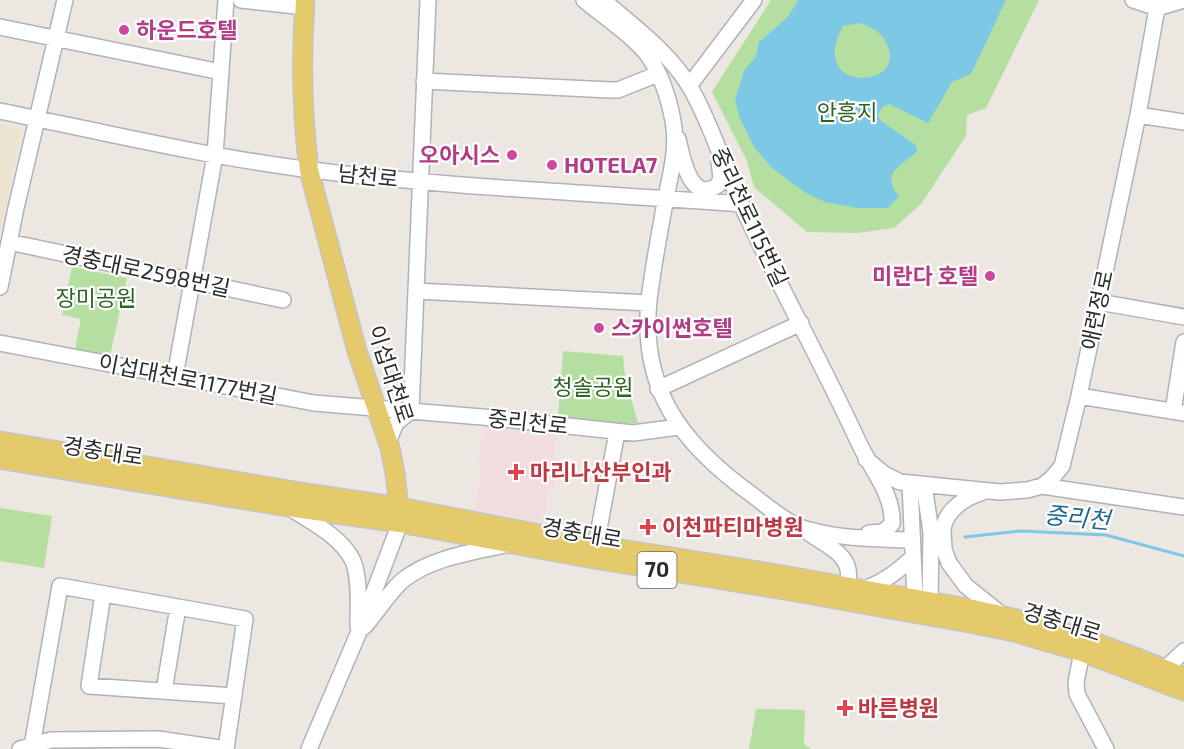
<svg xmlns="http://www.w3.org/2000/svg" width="1184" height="749" viewBox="0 0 1184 749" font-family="'Exo 2','Noto Sans KR',sans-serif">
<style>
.education{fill:#ece3d1}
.medical{fill:#f2dedf}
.green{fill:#b5dea1}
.water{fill:#7cc8e5;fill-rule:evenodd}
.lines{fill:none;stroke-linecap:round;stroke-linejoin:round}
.stream{stroke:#7cc8e5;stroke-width:3}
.minor-casing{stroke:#b0b2bb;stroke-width:18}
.major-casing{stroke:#c4c4c4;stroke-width:21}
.minor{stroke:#fff;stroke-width:15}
.major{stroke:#e5ca6c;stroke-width:18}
.hotel-dot{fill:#d1479c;stroke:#fff;stroke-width:2}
.health-dot{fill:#e0444e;stroke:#fff;stroke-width:2}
.labels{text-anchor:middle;stroke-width:4.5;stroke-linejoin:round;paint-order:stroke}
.shield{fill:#fff;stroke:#6b6b6b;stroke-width:1.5}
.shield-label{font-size:21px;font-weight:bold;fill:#2c2c2c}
.hotel-label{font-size:22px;font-weight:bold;fill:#b23c85;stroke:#fff;text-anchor:start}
.park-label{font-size:22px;fill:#2e6421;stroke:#fff}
.street-label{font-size:22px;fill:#2c2c2c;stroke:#fff}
.health-label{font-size:22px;font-weight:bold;fill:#be3a42;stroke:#fff;text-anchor:start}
.water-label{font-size:24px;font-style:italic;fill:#196893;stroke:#fff}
</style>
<rect width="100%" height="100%" fill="#ece7e0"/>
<path class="education" d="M0,125L22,129L0,234Z"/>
<path class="medical" d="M484,423L557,431L551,476L556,478L554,490H549L544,523L475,510L481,469L477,467Z"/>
<path class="green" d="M771,0H1039L986,108L967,115L966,136L921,204L894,228L857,233L807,232L754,187L747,161L712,92Z
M72,267L127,278L110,356L75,349L81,319L62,315Z
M563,351L623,356L625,376L638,423L623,424L558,416Z
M0,508L52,516L44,568L0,561Z
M756,709L805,710L804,744L811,749H749Z"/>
<path class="water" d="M798,0H1006L971,74L952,82L928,123L889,104L882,107L878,115L881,121L916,145L917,152C900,166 880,174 899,196L888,208H858L825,202L806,193L772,168L754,147L739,116L735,99L744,71L756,56L759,42L788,17ZM860,23C874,28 885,34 889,50C900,90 807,91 843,26Z"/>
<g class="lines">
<path class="stream" d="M965,537L1021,531L1106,535L1184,556"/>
<g class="minor-casing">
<path id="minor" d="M241,0L305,7
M584,0C603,16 636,38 649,57C661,75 669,99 673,121C678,146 671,173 666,197C660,231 653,266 649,300C640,390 682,444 751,494C766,505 782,520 800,527C805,530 812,530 817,532C849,539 880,539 912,540
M603,0C633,26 668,51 690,87C711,123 723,165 741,204C778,284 821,361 858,441C870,468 894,494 892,524L883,532L869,533
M1133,0L1157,8L1184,0
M0,27L221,72
M424,81L610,90H618L658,74
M689,86L754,0
M0,111C103,132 207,157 312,170C454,188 598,193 741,204
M1138,115L1184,122
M678,139C682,156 690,205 718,185L721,178L719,161
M9,242L283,300
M0,287L16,208L65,0
M416,291L649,303
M1099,302L1184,317
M0,343L314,403L494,418L633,433L679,427
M175,376L215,155L226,0
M658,389L801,323
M1079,396L1184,413
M411,411L428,0
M1173,411L1184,342
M388,442L396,423L411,411
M866,459L884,474L900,482L1000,492L1027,490L1042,486L1052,478L1062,466L1079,396L1138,115L1157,8L1161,0
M910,484L915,598
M924,485L931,532L930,601
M1042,486L1184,507
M288,507C310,521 341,536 353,561C360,577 358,608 358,626
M810,534C828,546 853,556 848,581L840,586
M931,535L944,549L949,563L966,586L1001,614
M596,545L617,432
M944,549C944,543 943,536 943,530C945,510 966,497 983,492
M864,589C884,582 897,572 913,557
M103,594L89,686L234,696
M364,627C376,614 390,591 403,580C432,557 474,552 509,544
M1082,652L1076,682L1077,694L1106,749
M1165,669L1184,651
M164,691L178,607
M20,749L51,740L158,739L226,749L245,619L60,586L32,746
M309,749L358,634L400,523"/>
</g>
<g class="major-casing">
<path id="major" d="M305,0C301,56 302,114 309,170L357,351L390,448L395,473L400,518
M0,441L294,491L399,507L596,545L777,574L973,609C1046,624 1116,648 1184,677
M0,459L288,507L400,523L594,559L779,589L975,624L1014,632L1082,652L1184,691"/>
</g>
<use href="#minor" class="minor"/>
<use href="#major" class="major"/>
</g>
<g class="hotel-dot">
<circle cx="124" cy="30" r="6"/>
<circle cx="512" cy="155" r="6"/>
<circle cx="552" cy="165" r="6"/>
<circle cx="990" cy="276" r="6"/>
<circle cx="599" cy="328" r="6"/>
</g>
<g class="health-dot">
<path d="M513 463h6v6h6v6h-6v6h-6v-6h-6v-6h6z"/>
<path d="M645 518h6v6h6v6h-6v6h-6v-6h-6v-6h6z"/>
<path d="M842 699h6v6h6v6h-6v6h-6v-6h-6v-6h6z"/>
</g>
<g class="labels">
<rect class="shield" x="637.5" y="552" width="39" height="36" rx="4.5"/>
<g class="shield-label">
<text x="657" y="577">70</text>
</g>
<g class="hotel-label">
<text x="136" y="38">하운드호텔</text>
<text x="500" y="163" text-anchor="end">오아시스</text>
<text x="564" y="173">HOTELA7</text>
<text x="978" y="284" text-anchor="end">미란다 호텔</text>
<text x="611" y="336">스카이썬호텔</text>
</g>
<g class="park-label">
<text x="847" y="120">안흥지</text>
<text x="96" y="306">장미공원</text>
<text x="593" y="395">청솔공원</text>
</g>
<g class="street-label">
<text transform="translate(368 176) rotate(6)" y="8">남천로</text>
<text transform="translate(750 217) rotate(65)" y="8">중리천로115번길</text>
<text transform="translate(146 271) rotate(12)" y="8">경충대로2598번길</text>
<text transform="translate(1097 310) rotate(-78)" y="8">애련정로</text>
<text transform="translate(391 374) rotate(72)" y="8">이섭대천로</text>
<text transform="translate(188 379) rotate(11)" y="8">이섭대천로1177번길</text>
<text transform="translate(528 422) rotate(6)" y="8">중리천로</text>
<text transform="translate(103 451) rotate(9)" y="8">경충대로</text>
<text transform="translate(582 533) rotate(10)" y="8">경충대로</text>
<text transform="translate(1062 622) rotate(17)" y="8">경충대로</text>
</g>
<g class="health-label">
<text x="530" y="480">마리나산부인과</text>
<text x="662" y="535">이천파티마병원</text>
<text x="858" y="716">바른병원</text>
</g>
<g class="water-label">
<text transform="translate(1077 518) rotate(5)" y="8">중리천</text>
</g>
</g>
</svg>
